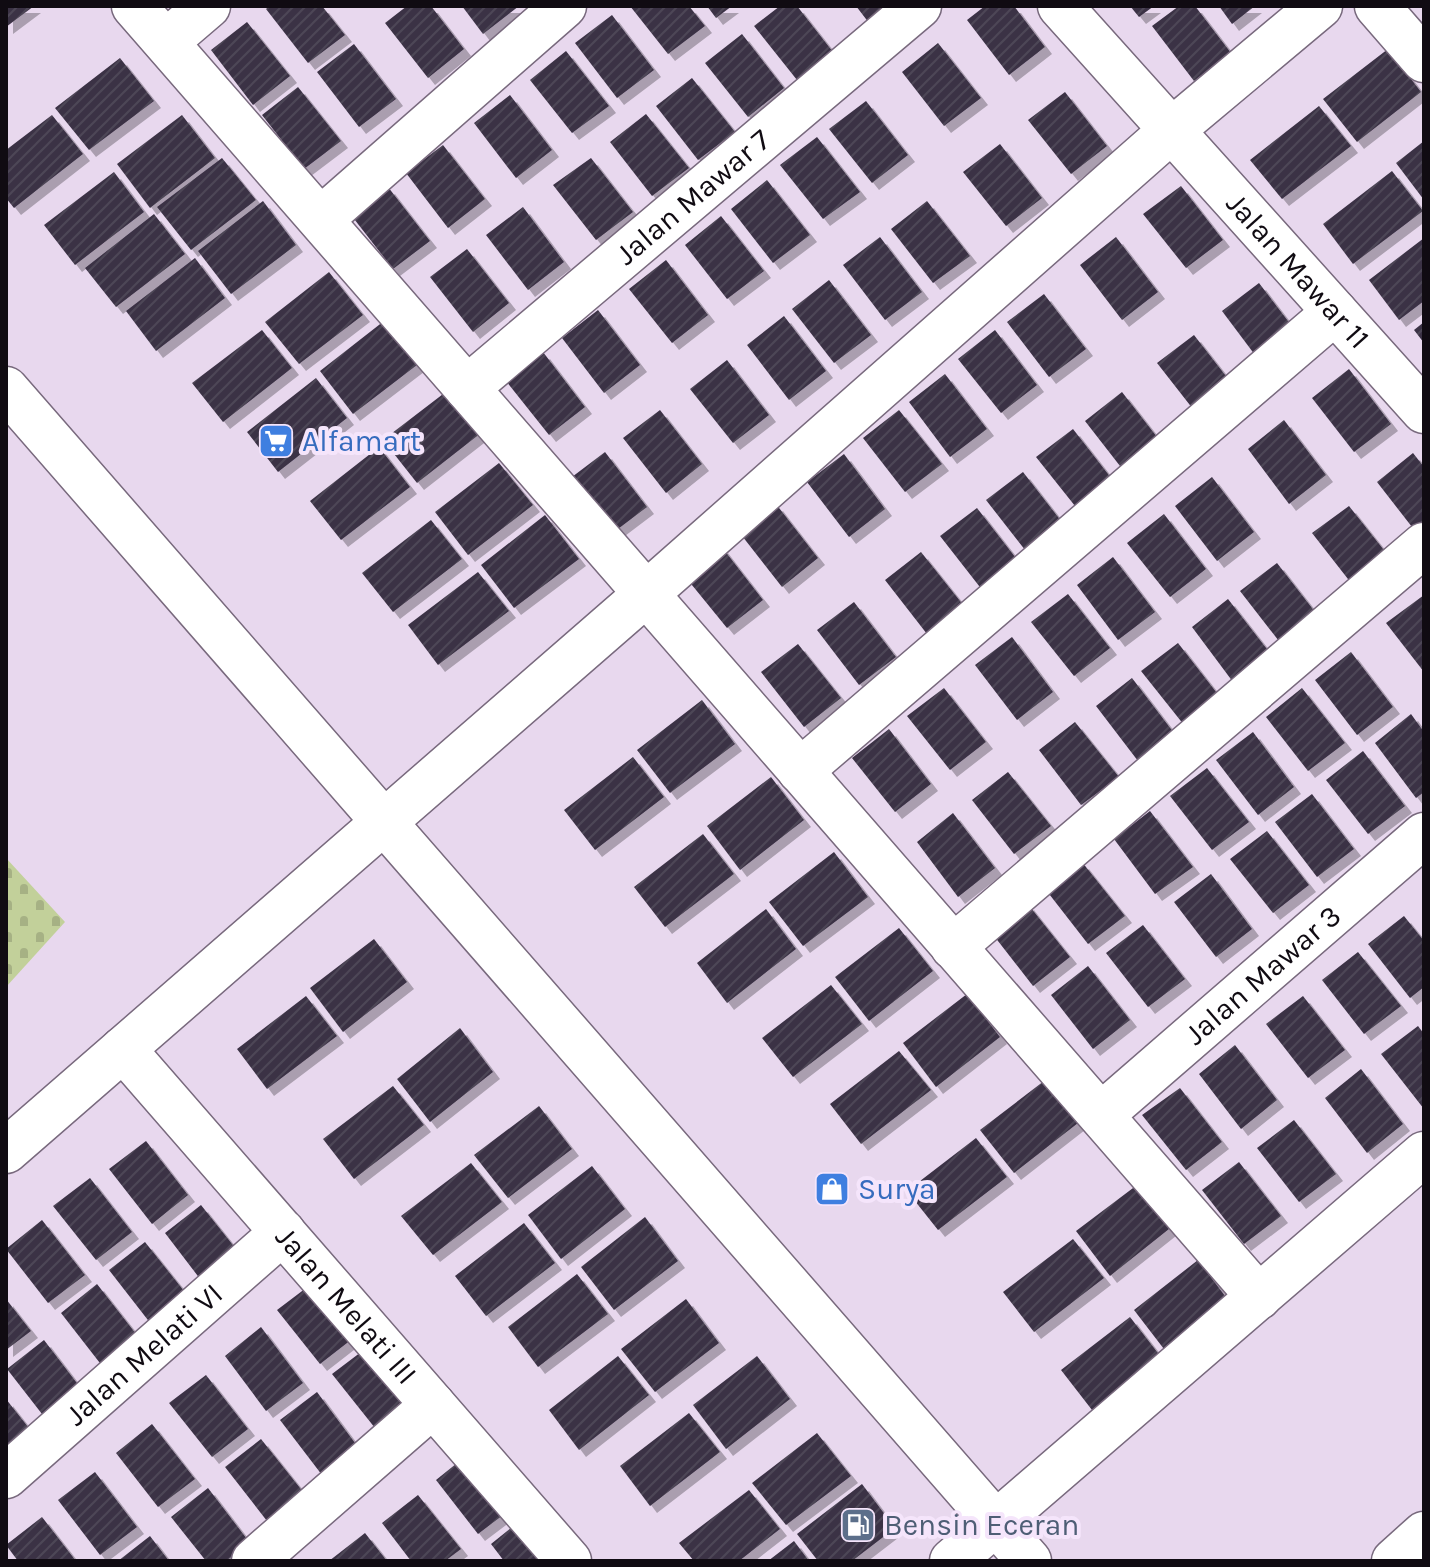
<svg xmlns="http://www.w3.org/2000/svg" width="1430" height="1567" viewBox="0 0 1430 1567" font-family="Karla,sans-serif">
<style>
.cemetery{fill:url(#cemetery-stones)}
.building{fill:url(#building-hatch);filter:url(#shadow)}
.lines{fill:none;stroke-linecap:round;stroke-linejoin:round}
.minor-casing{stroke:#78697d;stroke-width:47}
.tertiary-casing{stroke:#78697d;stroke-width:47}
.minor{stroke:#fff;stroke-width:44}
.tertiary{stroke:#fff;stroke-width:44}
.labels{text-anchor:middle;stroke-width:8;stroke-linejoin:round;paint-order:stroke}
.street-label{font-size:30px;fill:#100b12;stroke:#f5e5fb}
.shop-label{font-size:30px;fill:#366cbe;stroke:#f5e5fb;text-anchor:start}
.service-label{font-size:30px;fill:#4e5e75;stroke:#f5e5fb;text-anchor:start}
</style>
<defs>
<pattern id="cemetery-stones" width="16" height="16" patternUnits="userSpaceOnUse" patternTransform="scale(2)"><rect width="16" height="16" fill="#c2d09a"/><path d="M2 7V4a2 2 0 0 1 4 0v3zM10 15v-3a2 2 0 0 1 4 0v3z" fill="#a6b184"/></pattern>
<pattern id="building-hatch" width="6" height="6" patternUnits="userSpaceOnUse" patternTransform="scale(2)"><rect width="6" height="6" fill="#3b3245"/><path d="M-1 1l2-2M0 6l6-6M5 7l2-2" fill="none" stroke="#4e4656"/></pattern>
<filter id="shadow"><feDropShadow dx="7" dy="7" stdDeviation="0" flood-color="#0004"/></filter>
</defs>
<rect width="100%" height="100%" fill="#e8d8ee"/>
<path class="cemetery" d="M6,858L65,922L6,987Z"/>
<path class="building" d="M6,6H34L6,27Z
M269,6H322L345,35L308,63L266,9Z
M407,6H431L464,49L428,78L385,23Z
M462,6H519L483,34Z
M630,6H689L705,26L668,54Z
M707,6H732L716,18Z
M780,6H797L833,52L797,80L754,26Z
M856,6H891L869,23Z
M985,6H1014L1045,47L1009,75L967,20Z
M1130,6H1154L1139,17Z
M1179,6H1195L1231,53L1194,81L1152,26Z
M1219,6H1255L1232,24Z
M612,15L654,70L617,98L575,43Z
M247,22L290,76L253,105L211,50Z
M742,34L784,88L748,117L705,63Z
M938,43L981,98L944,126L902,72Z
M354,44L396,99L359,127L317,72Z
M1388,49L1421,92L1357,142L1323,99Z
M566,51L609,106L572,133L530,80Z
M120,58L154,101L89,150L55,108Z
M692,78L735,132L698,160L656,106Z
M298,87L341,141L304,169L262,115Z
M1065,92L1107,146L1071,174L1028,120Z
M510,95L552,150L516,178L474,123Z
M866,101L908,155L872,183L829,129Z
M1319,106L1351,146L1282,199L1250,160Z
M646,114L689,168L652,196L610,142Z
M52,115L83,154L14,208L6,198V150Z
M182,115L215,158L150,208L117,164Z
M817,137L860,192L823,219L780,165Z
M1424,141V200L1396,163Z
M1000,144L1042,198L1006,226L963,172Z
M443,145L485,199L448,228L406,173Z
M222,158L256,200L191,250L157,207Z
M591,158L633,212L596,240L553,185Z
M1392,171L1423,211L1353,264L1323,224Z
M114,172L144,212L75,265L44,225Z
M767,180L810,235L773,263L731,209Z
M1181,186L1223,240L1186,268L1143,214Z
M388,187L430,241L393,269L351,215Z
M263,201L296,245L231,294L198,251Z
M927,201L970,256L933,283L891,229Z
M523,207L564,262L528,290L486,235Z
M154,214L185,254L116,307L85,268Z
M721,216L764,271L727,299L685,245Z
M880,237L922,292L885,320L843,265Z
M1116,237L1158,292L1122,320L1080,265Z
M1424,238V301L1399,320L1369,280Z
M467,249L509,303L473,332L430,277Z
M195,258L225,298L156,351L126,311Z
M666,260L708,315L672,343L629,289Z
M329,272L363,315L299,364L265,322Z
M829,280L871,335L834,363L792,309Z
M1259,283L1301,338L1264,367L1222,311Z
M1044,294L1086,349L1049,377L1007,322Z
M598,310L640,365L604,393L562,338Z
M784,316L826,371L789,400L747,345Z
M384,321L417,365L353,414L320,371Z
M1424,322V343L1414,330Z
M262,330L292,368L223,422L192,383Z
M995,330L1037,385L1001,413L958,359Z
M1194,335L1236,389L1200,418L1157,363Z
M543,352L585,407L549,435L506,381Z
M727,360L769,415L733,443L690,389Z
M1349,369L1391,424L1354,452L1312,398Z
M945,374L987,429L950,457L909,402Z
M316,378L347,418L278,472L247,432Z
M447,391L481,433L417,483L383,440Z
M1122,392L1164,446L1127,475L1085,421Z
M660,410L702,464L666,493L623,438Z
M899,410L942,464L905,492L863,438Z
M1284,420L1326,475L1289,504L1248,449Z
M1073,429L1115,483L1079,511L1036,457Z
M379,447L410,487L341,540L310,501Z
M605,452L647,507L610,535L568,480Z
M1413,453L1424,467V532L1419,536L1377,482Z
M844,454L885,509L849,537L807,482Z
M499,463L533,505L468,555L435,512Z
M1023,472L1065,526L1029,555L986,500Z
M1212,477L1254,532L1217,561L1175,506Z
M776,504L818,558L782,587L739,532Z
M1349,506L1391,559L1355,588L1312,533Z
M977,508L1019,562L983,591L940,536Z
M1164,514L1206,569L1170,597L1127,543Z
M545,515L579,559L514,608L481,565Z
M431,520L462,559L393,612L362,573Z
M721,546L763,600L727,628L683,574Z
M921,552L964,606L927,634L885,580Z
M1113,557L1155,612L1118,640L1077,585Z
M1277,563L1319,617L1282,645L1240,591Z
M478,572L509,611L438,665L408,625Z
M1068,594L1110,648L1074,676L1031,622Z
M1424,595V672L1386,623Z
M1228,599L1270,653L1233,682L1192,627Z
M854,602L896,657L859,685L817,630Z
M1012,637L1053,692L1017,720L975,665Z
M1178,643L1220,697L1184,725L1141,671Z
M798,644L841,698L804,727L761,672Z
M1351,652L1393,707L1357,735L1315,680Z
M1132,678L1174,733L1138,761L1096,706Z
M944,688L986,742L950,770L907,716Z
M1302,688L1345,743L1308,771L1266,717Z
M702,700L735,744L670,793L637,750Z
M1411,714L1424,732V792L1416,798L1375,743Z
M1075,722L1119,777L1081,805L1039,750Z
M889,729L931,784L895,812L852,758Z
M1253,732L1294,787L1258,815L1216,760Z
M1363,751L1405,806L1368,834L1326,780Z
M633,757L664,797L595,850L564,810Z
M1207,768L1249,822L1212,850L1170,796Z
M1008,772L1051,826L1014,854L972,800Z
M771,777L804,820L740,870L707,826Z
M1312,794L1354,849L1317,877L1275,822Z
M1150,811L1193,867L1155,894L1114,839Z
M953,813L995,868L958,897L917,842Z
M1267,831L1309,885L1273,913L1230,859Z
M703,834L734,874L665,927L634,887Z
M834,852L868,897L803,946L769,902Z
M1082,862L1125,916L1088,944L1046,890Z
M1211,874L1252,929L1216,957L1174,902Z
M1027,903L1070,957L1033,986L991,932Z
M766,909L796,949L727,1003L697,963Z
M1404,916L1424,941V987L1410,998L1368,944Z
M1143,925L1185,979L1148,1007L1106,953Z
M899,928L933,971L869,1021L835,977Z
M374,939L407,982L343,1032L310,988Z
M1358,952L1401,1006L1364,1034L1322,980Z
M1088,966L1130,1020L1093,1049L1051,995Z
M831,985L862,1024L793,1077L762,1038Z
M967,994L1000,1037L936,1087L903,1043Z
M306,996L337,1036L267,1089L237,1049Z
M1303,996L1345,1050L1308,1078L1266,1024Z
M1418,1026L1424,1034V1109L1381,1054Z
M460,1028L493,1072L430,1122L397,1079Z
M1235,1045L1277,1100L1241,1129L1199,1074Z
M899,1051L931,1090L861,1144L830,1104Z
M1361,1069L1403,1124L1367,1153L1325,1098Z
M1044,1081L1078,1123L1014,1173L980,1130Z
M393,1086L424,1125L354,1179L323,1139Z
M1180,1088L1222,1142L1186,1170L1142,1115Z
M539,1106L572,1149L508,1198L474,1155Z
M1294,1120L1336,1174L1299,1202L1257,1148Z
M976,1138L1007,1177L938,1230L907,1191Z
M146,1141L188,1195L152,1224L109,1169Z
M1239,1162L1281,1216L1244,1244L1202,1190Z
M471,1163L502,1202L433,1255L401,1216Z
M592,1166L625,1209L561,1259L528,1215Z
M90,1178L132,1232L96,1260L53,1206Z
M1141,1182L1174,1225L1110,1276L1076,1231Z
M201,1205L244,1259L207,1288L165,1233Z
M645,1217L678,1261L614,1310L581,1267Z
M42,1220L85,1275L48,1303L6,1249Z
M524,1223L555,1263L486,1316L455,1276Z
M1073,1239L1104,1278L1034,1332L1003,1292Z
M145,1242L188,1296L151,1324L109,1270Z
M1198,1260L1231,1304L1167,1353L1134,1310Z
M577,1274L608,1314L538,1367L508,1327Z
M314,1282L356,1336L320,1364L277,1310Z
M97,1284L140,1339L103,1367L61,1313Z
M6,1299L31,1331L6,1350Z
M686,1299L719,1343L655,1392L621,1349Z
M1130,1317L1161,1357L1092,1410L1061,1370Z
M261,1327L303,1383L266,1411L225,1356Z
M44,1340L86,1395L49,1423L7,1369Z
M369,1346L411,1400L375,1428L332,1374Z
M618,1356L649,1395L579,1450L549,1410Z
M757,1356L790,1399L726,1449L693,1405Z
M206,1375L248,1429L212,1457L169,1403Z
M317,1392L358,1447L322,1475L280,1420Z
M6,1399L32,1432L6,1452Z
M689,1413L720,1452L650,1506L620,1466Z
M152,1424L195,1479L158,1507L116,1453Z
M817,1433L851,1476L786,1525L752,1483Z
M261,1439L304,1493L267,1521L225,1467Z
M472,1451L515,1506L478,1534L436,1480Z
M95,1472L137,1527L100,1555L58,1500Z
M862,1484L895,1528L852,1561H818L797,1534Z
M208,1488L250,1543L226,1561H206L171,1517Z
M749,1490L780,1529L739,1561H694L679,1543Z
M418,1495L461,1549L445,1561H411L382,1523Z
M527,1515L563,1561H504L491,1544Z
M42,1517L76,1561H18L6,1545Z
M365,1533L387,1561H329Z
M150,1536L169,1561H118Z
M794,1541L809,1561H768Z"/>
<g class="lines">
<g class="minor-casing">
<g id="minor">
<path d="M134,6L1259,1297"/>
<path id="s1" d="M1060,6L1424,411"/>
<path d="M1377,6L1424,60"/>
<path d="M166,42L208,6"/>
<path d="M321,219L564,6"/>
<path id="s2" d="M467,388L919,6"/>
<path d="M800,771L1335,312"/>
<path d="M953,947L1424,545"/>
<path id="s3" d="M123,1049L569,1561"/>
<path id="s4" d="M1101,1115L1424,835"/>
<path d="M6,1151L646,594L1172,130L1320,6"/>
<path id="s5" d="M6,1476L283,1232"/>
<path d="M254,1561L433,1405"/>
<path d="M952,1561L1424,1154"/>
<path d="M1394,1561L1424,1534"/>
</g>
</g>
<g class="tertiary-casing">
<path id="tertiary" d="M6,389L1029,1561"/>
</g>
<use href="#minor" class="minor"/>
<use href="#tertiary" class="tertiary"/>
</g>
<defs>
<g id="supermarket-square" transform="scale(1.8)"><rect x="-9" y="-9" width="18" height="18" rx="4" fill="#3f7fe0" stroke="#f5e5fb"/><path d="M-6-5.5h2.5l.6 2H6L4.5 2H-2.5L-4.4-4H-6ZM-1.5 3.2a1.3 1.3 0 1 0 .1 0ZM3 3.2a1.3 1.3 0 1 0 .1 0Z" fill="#fff"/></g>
<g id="shop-square" transform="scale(1.8)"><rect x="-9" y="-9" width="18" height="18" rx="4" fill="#3f7fe0" stroke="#f5e5fb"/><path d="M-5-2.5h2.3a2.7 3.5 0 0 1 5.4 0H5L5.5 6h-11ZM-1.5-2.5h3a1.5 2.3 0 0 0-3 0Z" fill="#fff"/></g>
<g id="fuel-square" transform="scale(1.8)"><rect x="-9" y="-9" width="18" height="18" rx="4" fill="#5c6f8a" stroke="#f5e5fb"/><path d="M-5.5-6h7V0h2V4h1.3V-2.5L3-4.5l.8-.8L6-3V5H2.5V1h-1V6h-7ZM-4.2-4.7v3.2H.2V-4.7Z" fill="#fff"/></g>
</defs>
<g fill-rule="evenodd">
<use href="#supermarket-square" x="276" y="441"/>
<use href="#shop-square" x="832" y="1189"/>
<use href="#fuel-square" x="858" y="1525"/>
</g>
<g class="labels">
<g class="street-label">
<text dy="10" stroke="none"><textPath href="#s2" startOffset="296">Jalan Mawar 7</textPath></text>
<text dy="10" stroke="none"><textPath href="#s1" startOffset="356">Jalan Mawar 11</textPath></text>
<text dy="10" stroke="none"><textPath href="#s4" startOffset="214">Jalan Mawar 3</textPath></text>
<text dy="10" stroke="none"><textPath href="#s3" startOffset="340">Jalan Melati III</textPath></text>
<text dy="10" stroke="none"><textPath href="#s5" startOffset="184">Jalan Melati VI</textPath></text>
</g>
<g class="shop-label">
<text x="302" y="451">Alfamart</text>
<text x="858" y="1199">Surya</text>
</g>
<g class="service-label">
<text x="884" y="1535">Bensin Eceran</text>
</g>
</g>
<rect width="1430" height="1567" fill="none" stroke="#100b12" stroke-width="16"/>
</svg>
